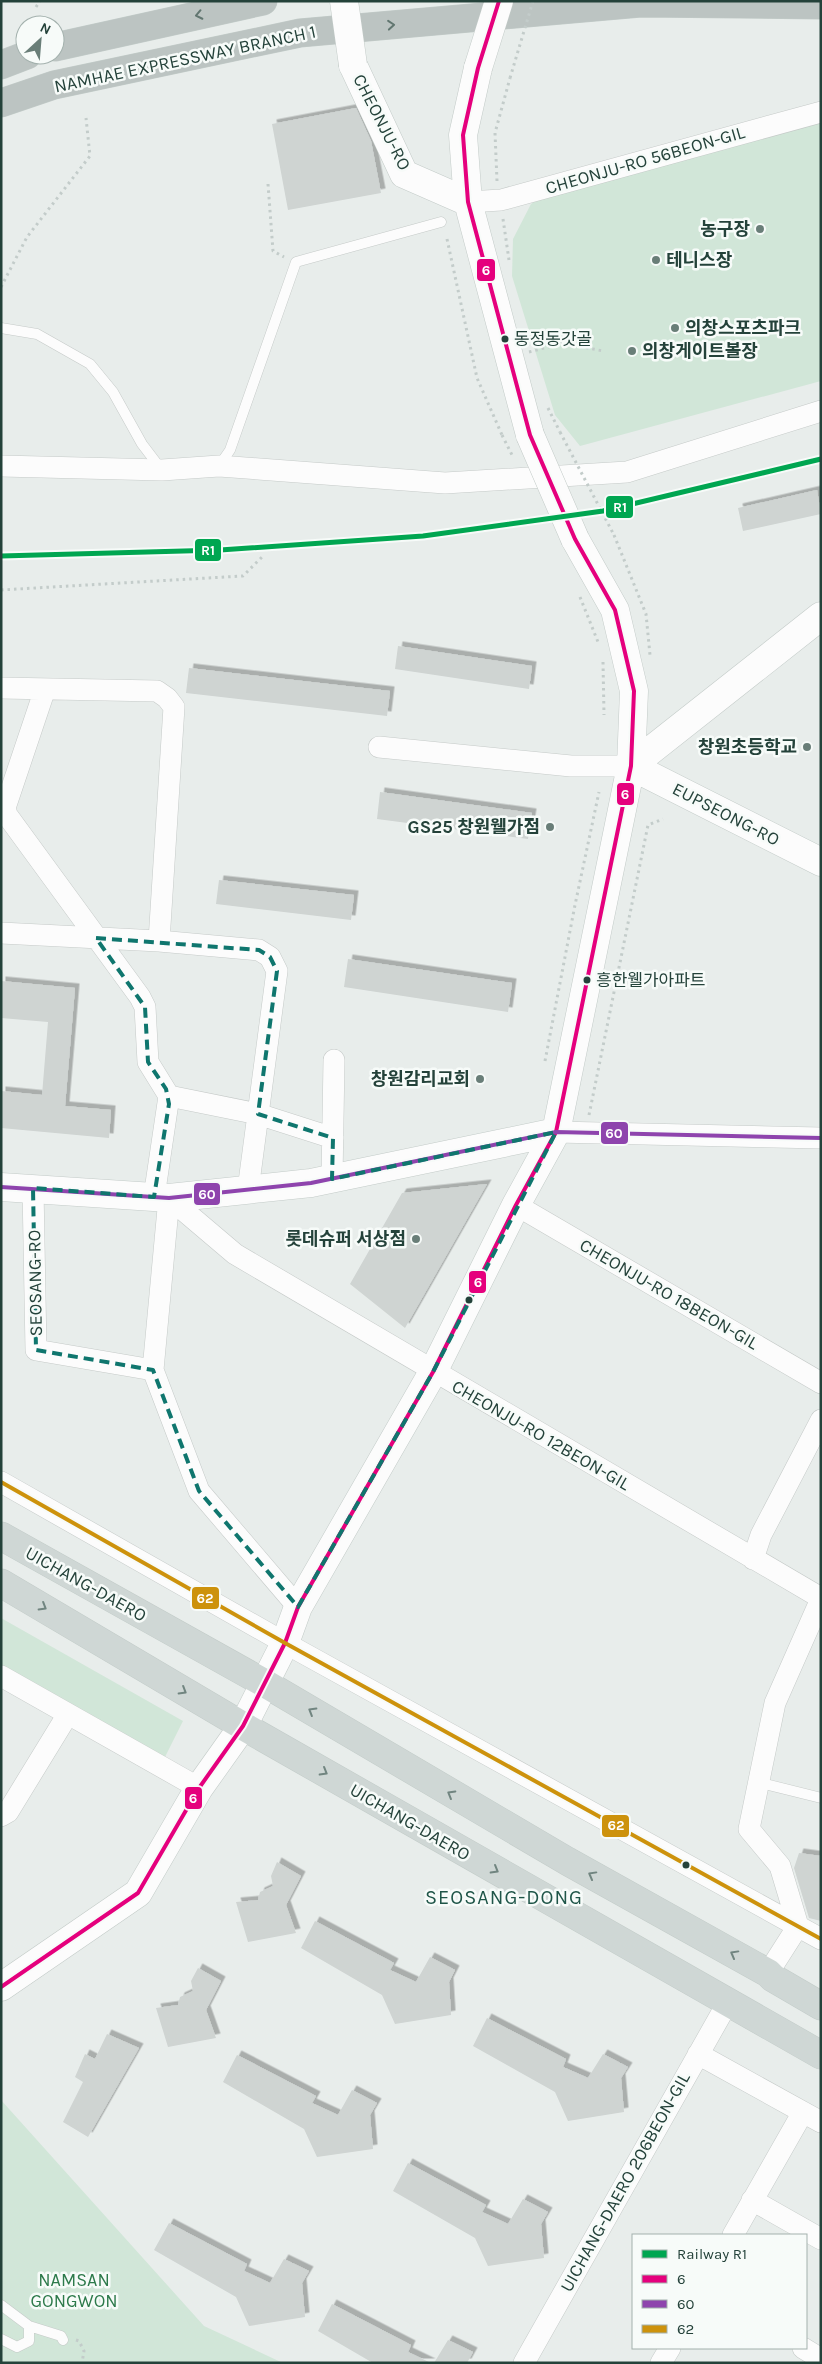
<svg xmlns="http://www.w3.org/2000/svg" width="822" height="2364" viewBox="0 0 822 2364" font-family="Karla,'Noto Sans KR',sans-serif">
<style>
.green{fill:#d1e6d8}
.building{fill:#cfd4d2;filter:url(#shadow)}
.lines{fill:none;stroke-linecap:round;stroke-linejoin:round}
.lane-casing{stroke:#c5cac8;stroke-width:11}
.street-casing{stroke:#c5cac8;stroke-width:22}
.secondary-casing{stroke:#c3cbc8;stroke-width:29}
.primary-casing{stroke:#c3ccc9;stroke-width:29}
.highway-casing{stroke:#c3ccc9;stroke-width:29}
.path{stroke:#c3ccca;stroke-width:3;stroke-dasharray:2.5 4;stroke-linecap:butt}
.lane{stroke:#fcfcfc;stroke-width:10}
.street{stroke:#fcfcfc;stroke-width:21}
.secondary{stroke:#fcfcfc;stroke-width:28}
.primary{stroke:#cfd7d5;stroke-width:28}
.highway{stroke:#bcc4c2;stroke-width:28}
.secondary-bridge-casing{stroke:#c3cbc8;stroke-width:29;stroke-linecap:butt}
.path-bridge{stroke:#c3ccca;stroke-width:3;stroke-dasharray:2.5 4;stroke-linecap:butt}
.secondary-bridge{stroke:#fcfcfc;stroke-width:28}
.bus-1-casing{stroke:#f7fbf9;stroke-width:8}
.bus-2-casing{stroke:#f7fbf9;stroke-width:8}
.bus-3-casing{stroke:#f7fbf9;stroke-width:8}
.bus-1{stroke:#e5007d;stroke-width:4}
.bus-2{stroke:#8e44ad;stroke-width:4}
.bus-3{stroke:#cd920c;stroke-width:4}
.rail-1-casing{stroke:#f7fbf9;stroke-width:9}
.rail-1{stroke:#00a651;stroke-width:5}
.oneway{stroke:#617670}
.oneway2{stroke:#718580}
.marked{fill:none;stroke:#0f766e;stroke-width:4;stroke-dasharray:10 6;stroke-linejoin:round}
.poi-dot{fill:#697e78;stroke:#f7fbf9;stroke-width:2}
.bus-dot{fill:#24423a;stroke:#f7fbf9;stroke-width:2}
.labels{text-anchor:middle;stroke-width:5;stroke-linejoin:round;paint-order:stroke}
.bus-label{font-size:17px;fill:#24423a;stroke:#f7fbf9;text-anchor:start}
.street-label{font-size:18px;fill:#24423a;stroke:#f7fbf9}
.poi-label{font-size:18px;font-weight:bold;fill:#24423a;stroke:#f7fbf9;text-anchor:end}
.park-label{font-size:18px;fill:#2d7a4b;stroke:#f7fbf9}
.quarter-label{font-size:20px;letter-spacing:1px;fill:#1f5548;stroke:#f7fbf9}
.line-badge{stroke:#f7fbf9;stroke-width:2}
.badge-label{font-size:14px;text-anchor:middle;font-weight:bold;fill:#fff}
</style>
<defs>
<filter id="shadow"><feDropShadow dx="4.5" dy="-4.5" stdDeviation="0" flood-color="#0004"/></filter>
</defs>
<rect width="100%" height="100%" fill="#e8edeb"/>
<path class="green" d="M821,123V381L580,446L555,415L512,276L513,239L531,204L557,184Z
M1,1618L183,1721L164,1759L1,1667Z
M1,2100L204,2326L283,2363H1Z"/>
<path class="building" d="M356,108L371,141L381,193L288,210L272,124Z
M817,490L821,514L743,531L738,508Z
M398,646L532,666L529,689L395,669Z
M189,668L390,691L387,716L186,693Z
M380,792L532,813L528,839L377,819Z
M219,880L354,895L351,920L216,904Z
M348,959L512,983L508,1012L344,987Z
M1,981L75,988L65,1106L111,1110L109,1138L1,1128V1091L42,1095L48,1022L1,1018Z
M487,1184L405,1328L350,1284L402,1193Z
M799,1853L821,1856V1921L809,1918L794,1868Z
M277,1862L301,1876L286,1905L296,1933L248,1942L236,1902L258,1900L260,1892L273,1886L271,1876Z
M315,1921L394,1963L390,1970L416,1982L430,1957L455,1970L449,1982L451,2015L395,2024L382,1995L301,1948Z
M198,1968L221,1981L206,2010L216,2038L168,2047L156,2008L178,2005L180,1997L193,1991L191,1981Z
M487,2018L566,2059L563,2067L588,2078L603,2054L628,2067L621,2078L624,2112L568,2121L555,2092L473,2046Z
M107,2034L139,2048L88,2137L63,2122L83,2082L75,2077L85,2054L95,2059Z
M237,2055L316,2096L312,2103L338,2115L352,2090L377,2103L370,2115L373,2149L317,2157L304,2129L223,2082Z
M408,2163L486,2205L482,2212L508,2224L523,2199L548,2212L541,2224L544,2258L488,2266L475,2238L393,2191Z
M169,2223L247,2264L244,2271L270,2283L284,2259L309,2271L302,2283L305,2317L249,2326L236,2297L154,2250Z
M332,2304L411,2345L408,2352L431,2363H373L318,2331Z
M448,2340L473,2352L467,2363H434Z"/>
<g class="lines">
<g class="lane-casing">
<path id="lane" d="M1,328L37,334L90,364L113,392L142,444L161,469
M219,466L230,450L296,262L441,222
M757,1782L821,1798
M1,2305L29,2326V2341L17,2347L1,2339
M29,2326L61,2336L63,2340"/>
</g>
<g class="street-casing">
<path id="street" d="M468,202L501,200L821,112
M1,466L162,470L219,466L445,483L627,472L821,411
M1,688L157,691L167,698L174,707L159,941
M45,689L5,808L7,815L140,997L145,1007L148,1062L169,1096L154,1197
M379,747L571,766H631
M1,933L159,941L259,950L270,957L277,971L248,1190
M169,1096L258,1114L333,1138
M556,1132L821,1138
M332,1179L334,1060
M33,1188L36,1350L153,1370
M169,1198L235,1254L821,1598
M169,1198L153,1370L199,1491L298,1607
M516,1205L821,1383
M1,1482L285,1643L821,1939
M753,1559L761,1535L821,1420
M1,1676L199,1788
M1,1816L8,1812L68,1714
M768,1973L798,1926L780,1866L749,1829L775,1703L821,1599
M698,2054L821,2122
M752,2200L821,2239
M733,2235L803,2112
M803,2348L821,2359
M524,2363L728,2002
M661,2363L670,2348"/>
</g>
<g class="secondary-casing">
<path id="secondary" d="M353,65L404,174L468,202
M478,68L463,135L468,202L530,435
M821,616L631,766L821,862
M1,1187L169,1198L311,1183L556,1132
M1,1987L138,1893L199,1788L243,1726L285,1643L298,1607L433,1372L516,1205L556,1132L631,766L634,691L615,610L575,539"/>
</g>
<g class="primary-casing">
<path id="primary" d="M1,1536L266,1684L567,1861L768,1973L773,1978L821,2006
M1,1583L243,1726L821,2055"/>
</g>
<g class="highway-casing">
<path id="highway" d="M55,47L263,1
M1,65L27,55
M1,103L54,85L300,33L641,3L821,5"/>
</g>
<path class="path" d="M36,7L40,1
M497,181L495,133L510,78
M268,184L273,251L284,257
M503,219L509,260
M447,239L477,378L502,435
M1,287L27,237L90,156L86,118
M529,352L563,343L603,351
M548,408L560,432
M614,535L646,614L650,655
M1,590L243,576L262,557
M580,597L598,642
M603,662L604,715
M545,1061L575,905L599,792
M589,1115L648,825L663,819
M76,2340L79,2341L84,2351L82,2363"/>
<use href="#lane" class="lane"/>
<use href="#street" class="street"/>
<use href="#secondary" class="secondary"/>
<use href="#primary" class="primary"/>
<use href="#highway" class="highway"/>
<g class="secondary-bridge-casing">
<path id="secondary-bridge" d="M344,1L353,65
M478,68L499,1
M530,435L575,539"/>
</g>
<path class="path-bridge" d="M510,78L533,1
M560,432L614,535
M502,435L513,457"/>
<use href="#secondary-bridge" class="secondary-bridge"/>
<g class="bus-1-casing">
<path id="bus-1" d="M1,1987L138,1893L199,1788L243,1726L285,1643L298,1607L433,1372L516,1205L556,1132L631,766L634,691L615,610L575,539L530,435L468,202L463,135L478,68L499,1"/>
</g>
<g class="bus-2-casing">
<path id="bus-2" d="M1,1187L169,1198L311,1183L556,1132L821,1138"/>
</g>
<g class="bus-3-casing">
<path id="bus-3" d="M1,1482L285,1643L821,1939"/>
</g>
<use href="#bus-1" class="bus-1"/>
<use href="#bus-2" class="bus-2"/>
<use href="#bus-3" class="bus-3"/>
<g class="rail-1-casing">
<path id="rail-1" d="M1,556L220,550L423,536L603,511L821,459"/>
</g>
<use href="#rail-1" class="rail-1"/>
</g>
<defs><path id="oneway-chevron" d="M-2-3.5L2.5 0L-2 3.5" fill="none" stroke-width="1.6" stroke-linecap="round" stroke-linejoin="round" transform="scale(1.25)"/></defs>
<g class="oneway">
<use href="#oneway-chevron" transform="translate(199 15) rotate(168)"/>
<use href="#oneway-chevron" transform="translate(391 25) rotate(-5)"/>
</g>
<g class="oneway2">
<use href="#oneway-chevron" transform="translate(43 1607) rotate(31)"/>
<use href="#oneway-chevron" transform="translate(183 1691) rotate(31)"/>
<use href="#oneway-chevron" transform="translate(312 1711) rotate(-149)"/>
<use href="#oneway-chevron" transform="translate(324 1772) rotate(30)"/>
<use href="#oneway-chevron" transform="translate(451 1794) rotate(-150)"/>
<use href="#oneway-chevron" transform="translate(495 1870) rotate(30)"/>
<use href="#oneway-chevron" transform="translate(592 1875) rotate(-151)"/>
<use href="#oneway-chevron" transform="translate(734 1954) rotate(-151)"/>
</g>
<path class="marked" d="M96,938L259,950L270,957L277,971L258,1114L333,1138L332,1179L556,1132L433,1372L298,1607L199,1491L153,1370L36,1350L33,1188L154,1197L169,1104L166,1089L148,1062L145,1007Z"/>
<g class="poi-dot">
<circle cx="760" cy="229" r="5"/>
<circle cx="656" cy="260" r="5"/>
<circle cx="675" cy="328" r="5"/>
<circle cx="632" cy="351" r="5"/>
<circle cx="807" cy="747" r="5"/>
<circle cx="550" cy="827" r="5"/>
<circle cx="480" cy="1079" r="5"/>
<circle cx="416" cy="1239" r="5"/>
</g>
<g class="bus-dot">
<circle cx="505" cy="339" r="4.5"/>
<circle cx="587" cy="980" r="4.5"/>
<circle cx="469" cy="1300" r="4.5"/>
<circle cx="686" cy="1865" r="4.5"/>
</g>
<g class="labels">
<g class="bus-label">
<text x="514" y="345">동정동갓골</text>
<text x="596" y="986">흥한웰가아파트</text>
</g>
<g class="street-label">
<text transform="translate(185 59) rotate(-12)" y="6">NAMHAE EXPRESSWAY BRANCH 1</text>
<text transform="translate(382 122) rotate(63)" y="6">CHEONJU-RO</text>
<text transform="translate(645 160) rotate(-16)" y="6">CHEONJU-RO 56BEON-GIL</text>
<text transform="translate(726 814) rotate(27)" y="6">EUPSEONG-RO</text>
<text transform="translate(35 1283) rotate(-91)" y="6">SEOSANG-RO</text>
<text transform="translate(669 1294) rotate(30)" y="6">CHEONJU-RO 18BEON-GIL</text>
<text transform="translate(541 1435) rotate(30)" y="6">CHEONJU-RO 12BEON-GIL</text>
<text transform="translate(86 1584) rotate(29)" y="6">UICHANG-DAERO</text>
<text transform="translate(410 1822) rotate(30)" y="6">UICHANG-DAERO</text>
<text transform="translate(625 2182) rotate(-61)" y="6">UICHANG-DAERO 206BEON-GIL</text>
</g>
<g class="poi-label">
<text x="750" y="235">농구장</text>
<text x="666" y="266" text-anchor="start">테니스장</text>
<text x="685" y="334" text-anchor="start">의창스포츠파크</text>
<text x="642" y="357" text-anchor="start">의창게이트볼장</text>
<text x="797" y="753">창원초등학교</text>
<text x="540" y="833">GS25 창원웰가점</text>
<text x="470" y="1085">창원감리교회</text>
<text x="406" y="1245">롯데슈퍼 서상점</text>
</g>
<g class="park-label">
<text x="74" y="2286">NAMSAN<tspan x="74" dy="21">GONGWON</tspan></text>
</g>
<g class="quarter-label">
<text x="504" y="1904">SEOSANG-DONG</text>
</g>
</g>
<g class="line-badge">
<rect x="476" y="258" width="20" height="24" rx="5" fill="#e5007d"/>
<rect x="605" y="495" width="29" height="24" rx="5" fill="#00a651"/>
<rect x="194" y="538" width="28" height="24" rx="5" fill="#00a651"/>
<rect x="616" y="782" width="19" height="24" rx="5" fill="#e5007d"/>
<rect x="600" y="1121" width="29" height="24" rx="5" fill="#8e44ad"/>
<rect x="193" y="1182" width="28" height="24" rx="5" fill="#8e44ad"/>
<rect x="468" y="1270" width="19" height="24" rx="5" fill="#e5007d"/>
<rect x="191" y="1586" width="29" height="24" rx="5" fill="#cd920c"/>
<rect x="184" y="1786" width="19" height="24" rx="5" fill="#e5007d"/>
<rect x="601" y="1814" width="29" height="24" rx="5" fill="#cd920c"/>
</g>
<g class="badge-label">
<text x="486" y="275">6</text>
<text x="620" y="512">R1</text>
<text x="208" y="555">R1</text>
<text x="625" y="799">6</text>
<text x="614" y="1138">60</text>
<text x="207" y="1199">60</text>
<text x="478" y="1287">6</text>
<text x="205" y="1603">62</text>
<text x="193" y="1803">6</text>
<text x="616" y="1830">62</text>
</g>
<rect width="822" height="2364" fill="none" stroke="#24423a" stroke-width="5"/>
<rect x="632" y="2234" width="175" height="115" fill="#f7fbf9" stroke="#a3b1ad"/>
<rect x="642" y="2250" width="25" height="8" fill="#00a651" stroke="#a3b1ad"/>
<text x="677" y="2259" font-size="15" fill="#24423a">Railway R1</text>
<rect x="642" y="2275" width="25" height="8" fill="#e5007d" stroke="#a3b1ad"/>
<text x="677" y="2284" font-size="15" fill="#24423a">6</text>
<rect x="642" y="2300" width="25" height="8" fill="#8e44ad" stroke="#a3b1ad"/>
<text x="677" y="2309" font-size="15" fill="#24423a">60</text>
<rect x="642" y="2325" width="25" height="8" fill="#cd920c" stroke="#a3b1ad"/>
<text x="677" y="2334" font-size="15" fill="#24423a">62</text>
<g transform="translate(40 40) rotate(26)"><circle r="24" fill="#f7fbf9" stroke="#a3b1ad"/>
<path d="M0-4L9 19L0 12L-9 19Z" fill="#697e78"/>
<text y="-8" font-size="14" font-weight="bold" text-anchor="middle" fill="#24423a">N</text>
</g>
</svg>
